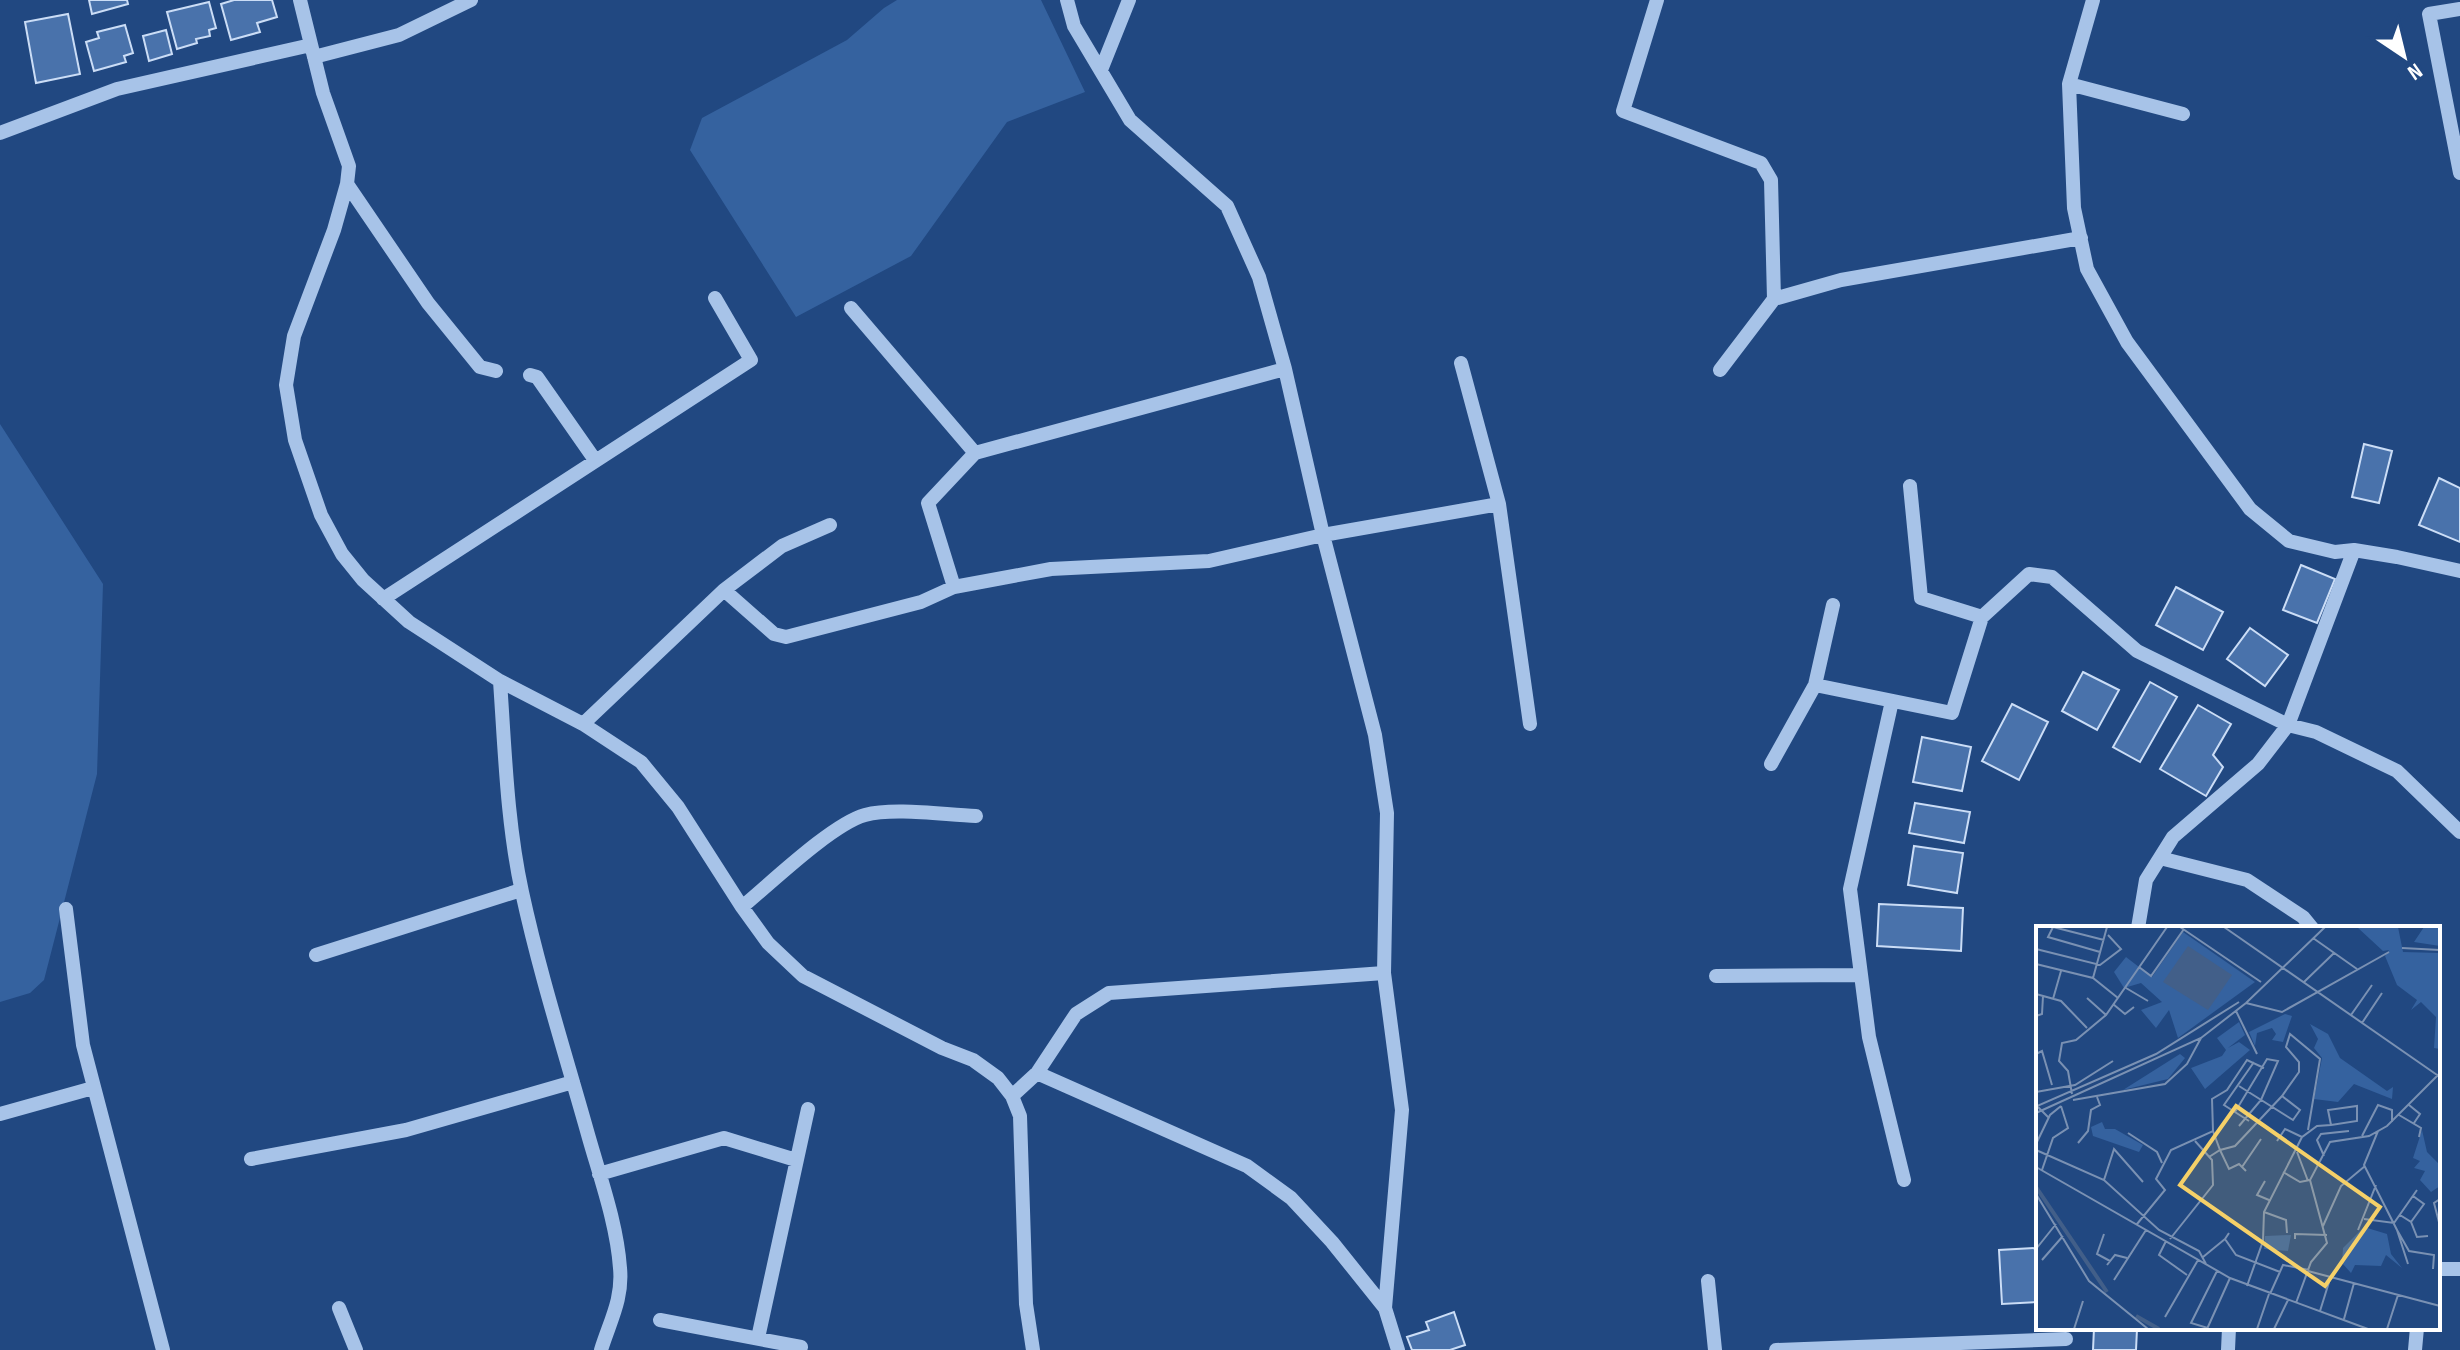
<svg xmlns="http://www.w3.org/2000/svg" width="2460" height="1350" viewBox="0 0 2460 1350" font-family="'Sofia Sans Condensed',sans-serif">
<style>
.green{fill:#35629f}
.building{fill:#4972ab;stroke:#cbddf6;stroke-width:2}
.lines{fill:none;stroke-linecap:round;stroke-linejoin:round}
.minor{stroke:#a7c3e8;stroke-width:14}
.inset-river{fill:none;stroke:#425f89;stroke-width:4}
.inset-road{fill:none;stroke:#7a91b3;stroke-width:2}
.view{fill:#f5d068;fill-opacity:0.15;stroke:#f5d068;stroke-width:4}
.inset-edge{fill:none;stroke:#fff;stroke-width:4}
</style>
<rect width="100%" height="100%" fill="#214881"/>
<path class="green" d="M897,0H1041L1085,92L1007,122L911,256L796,317L690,150L702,118L847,40L884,8Z
M0,424L103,584L97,774L44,980L30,993L0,1002Z"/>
<path class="building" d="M89,0H127L128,4L92,14Z
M234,0H272L277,17L257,23L260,32L231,40L221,4Z
M209,2L216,28L209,30L210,36L196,39L197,43L177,49L167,12Z
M68,14L80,74L36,83L25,22Z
M125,25L133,53L124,56L126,62L94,71L86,42L99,38L97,32Z
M166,30L172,54L149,61L143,36Z
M2364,444L2392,451L2379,503L2352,497Z
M2439,478L2460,488V542L2419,525Z
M2301,565L2335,579L2317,623L2283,610Z
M2176,587L2223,612L2203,650L2156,625Z
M2250,628L2288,655L2265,686L2227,659Z
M2083,672L2119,690L2097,730L2062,711Z
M2150,682L2177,697L2140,762L2113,747Z
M2012,704L2048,722L2019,780L1982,761Z
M2198,705L2231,724L2213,755L2223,767L2206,796L2160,769Z
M1922,737L1971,747L1962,791L1913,782Z
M1915,803L1970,812L1964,843L1909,833Z
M1914,846L1963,853L1957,893L1908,885Z
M1879,904L1963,908L1961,951L1877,946Z
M2036,1248L2038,1302L2002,1304L1999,1250Z
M1454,1312L1465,1345L1450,1350H1412L1407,1337L1429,1330L1426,1322Z
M2094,1328L2137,1329L2136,1350H2093Z"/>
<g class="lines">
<path class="minor" d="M300,0L323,93L349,166L347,184L334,230L294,336L286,385L295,440L321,515L342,554L363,580L409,622L500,681L583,724L641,762L678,807L742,907L768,943L803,976L942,1048L973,1060L998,1078L1012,1096L1020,1116L1026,1304L1033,1350
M1067,0L1074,26L1130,120L1227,206L1259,277L1285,369L1323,535L1375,735L1387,813L1384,973L1402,1110L1385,1308L1398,1350
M1657,0L1623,111L1761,163L1771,180L1774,299
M2093,0L2069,84L2074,208L2087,269L2127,342L2250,509L2289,541L2335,552L2354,550L2397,557L2460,571
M2460,9L2429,14L2460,173
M314,57L399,35L471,0
M1101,70L1129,0
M2069,84L2183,114
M0,133L117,89L311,45
M347,184L428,303L480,367L496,371
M851,308L975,453
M1461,363L1499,504L1530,724
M1720,370L1774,299L1841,280L2081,238
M530,375L537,377L595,460
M1910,486L1921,598L1982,617
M954,587L928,503L975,453L1285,369
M724,590L782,546L830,525
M383,599L751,360L715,298
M500,681C505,752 507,823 522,892C540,975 566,1056 589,1138C601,1180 617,1225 620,1268C623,1299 610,1321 601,1350
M1815,685L1952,713L1982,617L2029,574L2052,577L2137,651L2288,725L2354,550
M1892,701L1850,889L1869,1037L1904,1180
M583,724L724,590L774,634L786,637L921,602L954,587L1051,569L1209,561L1323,535L1499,504
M1771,764L1815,685L1833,605
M2160,858L2247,880L2303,917L2312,928
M742,907C770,884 832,824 865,815C894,807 945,815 976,816
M66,909L83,1045L163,1350
M2138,928L2146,880L2173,837L2258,764L2288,725L2316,732L2397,771L2460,832
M316,955L521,890
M1716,976L1861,975
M1037,1073L1247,1166L1291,1198L1332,1242L1385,1308
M1012,1096L1037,1073L1076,1014L1109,993L1384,973
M0,1114L93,1088
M251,1159L406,1130L573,1082
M599,1174L724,1138L796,1160
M2438,1269H2460
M1708,1281L1715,1350
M339,1308L356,1350
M660,1320L801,1347
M758,1338L808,1109
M1776,1350L2066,1339
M2228,1350L2229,1328
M2415,1350L2417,1328"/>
</g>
<g transform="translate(2036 926)">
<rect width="404" height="404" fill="#214881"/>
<path d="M321,1H362L367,26L404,27V123L398,122L400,91L385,76L375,84L381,74L361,59L349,30L353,24L347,25ZM388,1H404V20L378,16ZM147,6L219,56L142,112L133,84L120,102L105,84L126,76L105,57L88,62L78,46L90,31L116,51ZM249,88L256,90L247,116L236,114L240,108L236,102L221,107L219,120L213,106ZM203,96L209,109L192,122L203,116L214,124L169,163L155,142L186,130L190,124L181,112ZM274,98L292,108L304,132L351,165L357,161L356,173L318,158L302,176L278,173L286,132L278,122L282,113ZM144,128L149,132L132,153L87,164ZM66,196L69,203H79L107,219L103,226L57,210L55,201ZM386,204L391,226L404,239V260L395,266L384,254L389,245L378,242L384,235L377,232ZM328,301L351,308L355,328L366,342L350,329L345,340L319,339L315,347L306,337L307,322ZM255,309L252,325L228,323L229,310Z" fill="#35629f"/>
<path d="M152,20L196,49L172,84L127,56Z" fill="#425f89"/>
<path class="inset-river" d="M0,261L71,366M100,390L123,403"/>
<path class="inset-road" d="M17,1L12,11L64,26M17,1L68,14M144,1L225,56M188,1L404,151M277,12L321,43M366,22L404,24M0,23L64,39L85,23L72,9M0,38L57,52L82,72M103,41L115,50L148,3M57,52L71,1M268,56L298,27M90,62L112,75M0,68L25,75L51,102M51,72L70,89M17,73L25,45M210,77L246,86L353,26M77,78L89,88L98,81M200,85L221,128M315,89L336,59M0,90L6,88L7,70M326,97L346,67M0,128L6,125L16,159M203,160L257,194L264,184L246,170M0,166L39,159L77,135M36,168L32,145L23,135L26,117L40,114L70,89L131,1M37,174L129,158L151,138L165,112M373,179L384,188L378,197M199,186L231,133L242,135L225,174L203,200M0,187L165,112L210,77L289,1M363,189L385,202L383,211M12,191L1,180L120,128L203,76M213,195L188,179L218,136M222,197L244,210M177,205L176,173L191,164L211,134L228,142M342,205L328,239L361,304L372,338M92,207L121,226L126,237M326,210L342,179L356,184V196M241,215L249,203L266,211L281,200L295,199L321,195V180L292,184L295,199M42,217L52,205L55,184L64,179L61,171M0,218L14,189L25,180M0,224L68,254L123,304L163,325L170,338M261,226L272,255M288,230L281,214L285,208L313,205M173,231L184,224L193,243L203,238L210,245M0,241L194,352L332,403M206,241L225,213M6,244L17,212L32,202L25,180M247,246L264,256L274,254M68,254L78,223L107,256M229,255L221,269L233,274M0,268L53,355L112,403M404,273L398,277L404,300M228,286L250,294L251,307M364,289L375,296L381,311L392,310M328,293L358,297L381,264M375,296L388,278L377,270M101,298L129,264L120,253L135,224L177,205L184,224L199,220L246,170L263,146V136L250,121L254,108L284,133L272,204M287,300L305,260L329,240M322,304L340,259M361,304L373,325L398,329L397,343M193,307L189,313L200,329L244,346M68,308L61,328L74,335M134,313L177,259L176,234L159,215M259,313V308L291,309M130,315L123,329L151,349M0,323L20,298M167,331L189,313M6,334L27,310M71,339L79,329L91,332M272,345L404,380M78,354L110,304M211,360L227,315L228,286L266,211M234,368L247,339L273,344M260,377L275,336L291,317L274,254L294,216L333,210L351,200L404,147M284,385L294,353M129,391L162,334M308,393L318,357M38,403L47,375M171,403L194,352M175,403L155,397L181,345M221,403L233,368M238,403L252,374M351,403L362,369"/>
<path class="view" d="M200,180L344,281L289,360L144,259Z"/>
<rect width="404" height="404" class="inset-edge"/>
</g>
<g transform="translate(2404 56) rotate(145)" stroke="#214881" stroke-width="6" paint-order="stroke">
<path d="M0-6L14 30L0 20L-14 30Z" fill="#ffffff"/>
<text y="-12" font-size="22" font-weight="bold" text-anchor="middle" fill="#ffffff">N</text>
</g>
</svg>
